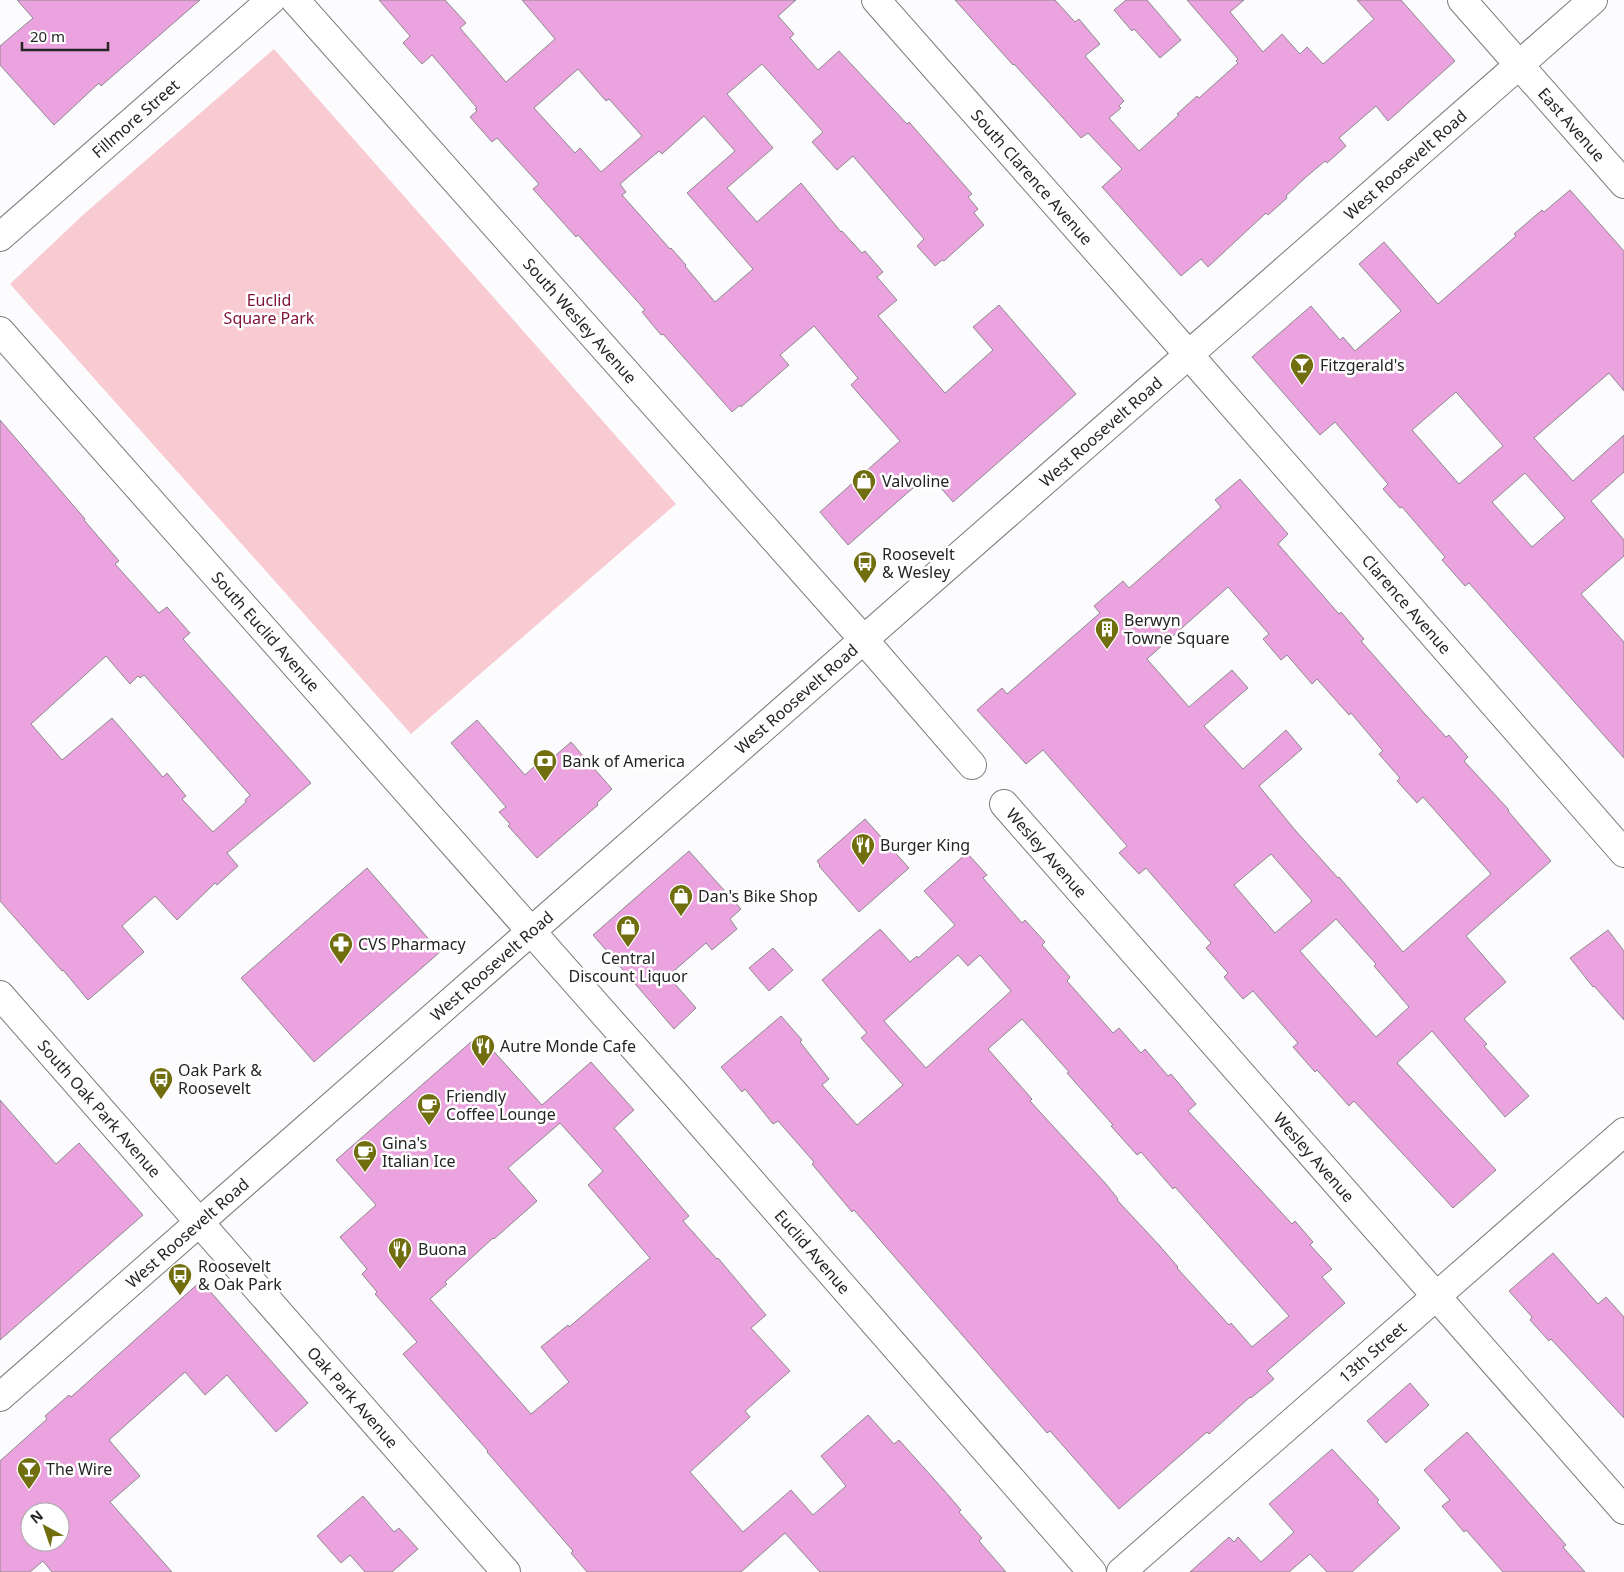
<svg xmlns="http://www.w3.org/2000/svg" width="1624" height="1572" viewBox="0 0 1624 1572" font-family="'Noto Sans',sans-serif">
<style>
.green{fill:#f8cbd3}
.building{fill:#eba3df;stroke:#8c8a8c;fill-rule:evenodd}
.lines{fill:none;stroke-linecap:round;stroke-linejoin:round}
.minor-casing{stroke:#7b7a7d;stroke-width:30}
.major-casing{stroke:#7b7a7d;stroke-width:30}
.minor{stroke:#fff;stroke-width:28}
.major{stroke:#fff;stroke-width:28}
.labels{text-anchor:middle;stroke-width:5;stroke-linejoin:round;paint-order:stroke}
.street-label{font-size:16px;fill:#262526;stroke:#fff}
.park-label{font-size:16px;fill:#81143b;stroke:#fff}
.poi-label{font-size:16px;fill:#262526;stroke:#fff;text-anchor:start}
</style>
<rect width="100%" height="100%" fill="#fcfbfe"/>
<path class="green" d="M274,49L676,504L411,734L10,284L84,214Z"/>
<path class="building" d="M17,0H200L101,86L99,83L54,125L0,65V46L33,18Z
M379,0H445L466,23L460,28L506,82L555,39L522,0H796L778,16L794,34L790,38L818,70L839,51L907,124L909,122L972,194L968,197L978,209L974,213L984,225L944,261L942,260L935,266L917,246L924,239L853,156L837,170L812,142L823,132L762,64L727,94L773,148L727,188L757,222L801,183L841,232L842,231L862,253L865,251L883,272L877,277L897,300L878,316L945,393L993,350L973,327L999,305L1076,394L953,502L929,474L848,545L820,512L900,441L851,385L858,378L814,326L780,355L789,365L741,407L740,405L732,412L663,334L661,335L642,312L645,310L578,235L576,237L533,189L539,184L497,138L492,142L470,117L477,111L475,109L477,108L432,55L422,64L403,43L410,36ZM578,69L606,101L609,99L642,136L601,172L580,148L575,153L534,108ZM704,116L735,151L687,193L753,269L715,302L685,266L686,265L671,248L670,249L622,195L626,192L620,184L659,151L662,154Z
M955,0H1055L1075,22L1079,19L1100,44L1085,56L1124,101L1119,106L1121,108L1109,118L1139,151L1179,115L1177,114L1197,96L1199,98L1238,63L1236,61L1238,59L1187,0H1244L1230,12L1263,52L1282,34L1300,54L1307,47L1323,64L1374,19L1357,0H1401L1455,61L1388,121L1376,106L1339,138L1346,146L1327,163L1325,161L1305,178L1286,196L1287,198L1268,215L1266,213L1208,267L1201,259L1181,276L1102,187L1122,169L1088,133L1081,138L1014,64L1013,65Z
M1126,0H1147L1181,40L1160,58L1134,29L1132,31L1114,10Z
M1570,190L1624,251V391L1609,373L1534,438L1573,481L1624,435V472L1591,501L1624,540V556L1581,594L1624,642V758L1469,583L1465,586L1442,560L1445,557L1402,507L1400,508L1383,489L1388,484L1335,422L1320,435L1252,357L1311,306L1340,340L1343,337L1355,351L1401,311L1359,264L1384,242L1438,304L1516,236L1514,234L1542,210L1544,212ZM1456,392L1503,446L1459,484L1412,430ZM1525,473L1565,518L1532,547L1492,502Z
M0,420L85,519L84,520L119,561L115,564L159,613L167,607L190,633L183,639L311,783L227,853L238,866L217,885L215,883L177,920L155,896L122,926L144,952L88,1000L63,970L62,971L0,901ZM106,656L130,684L138,676L140,678L144,675L250,795L245,800L246,802L213,832L182,799L186,796L167,773L163,777L112,718L62,760L31,724Z
M1240,479L1288,534L1278,544L1339,614L1341,612L1364,639L1361,641L1425,714L1446,737L1449,735L1468,757L1464,761L1509,810L1508,811L1551,861L1466,936L1506,982L1464,1019L1487,1044L1484,1046L1529,1096L1505,1117L1432,1031L1397,1063L1496,1170L1453,1208L1354,1101L1349,1106L1317,1070L1315,1072L1293,1047L1298,1043L1253,991L1243,999L1224,977L1228,973L1206,948L1211,943L1146,868L1139,874L1119,853L1127,846L1043,750L1026,764L977,710L1002,688L1007,694L1100,613L1094,606L1123,581L1129,588L1221,507L1215,500ZM1228,587L1269,634L1263,639L1281,660L1287,655L1312,684L1317,679L1349,715L1351,713L1383,751L1379,754L1400,778L1397,781L1417,803L1423,797L1491,874L1403,952L1339,877L1338,878L1295,830L1259,786L1302,749L1286,730L1243,769L1204,726L1248,688L1232,670L1189,707L1147,659ZM1271,854L1312,901L1275,933L1234,885ZM1336,919L1376,964L1374,966L1409,1007L1376,1037L1300,951Z
M477,720L525,775L538,763L541,768L571,742L612,789L597,803L598,805L537,858L508,826L510,824L499,812L506,807L451,743Z
M865,819L909,868L859,912L819,866L820,865L817,861Z
M689,851L741,909L730,919L737,929L712,950L706,943L668,976L696,1008L674,1029L593,935Z
M967,853L987,875L983,878L1022,923L1025,920L1045,942L1042,945L1070,977L1067,981L1113,1033L1119,1028L1141,1053L1145,1049L1168,1076L1171,1074L1196,1104L1188,1111L1292,1224L1295,1221L1313,1242L1310,1245L1332,1269L1322,1277L1345,1303L1267,1371L1274,1379L1251,1398L1250,1397L1209,1434L1207,1432L1119,1509L1050,1431L1047,1433L854,1210L852,1212L812,1164L814,1162L778,1121L773,1124L745,1089L742,1092L721,1067L781,1016L802,1040L800,1042L829,1079L822,1085L857,1125L903,1085L861,1038L867,1033L822,980L880,929L910,962L917,956L918,958L955,925L924,891ZM958,955L968,966L980,955L1011,991L926,1068L884,1021ZM1022,1019L1069,1072L1067,1073L1113,1125L1111,1126L1137,1155L1141,1152L1173,1189L1175,1187L1289,1316L1252,1347L1231,1323L1229,1325L1177,1268L1178,1267L1159,1245L1117,1200L1118,1199L1106,1184L1030,1101L1032,1099L988,1049Z
M367,868L440,952L314,1062L241,978Z
M1608,930L1624,951V1020L1594,986L1593,987L1570,958Z
M773,948L793,970L769,991L749,968Z
M479,1035L542,1105L591,1062L634,1110L614,1128L689,1216L683,1221L717,1259L718,1258L766,1315L751,1328L790,1371L745,1411L750,1417L690,1472L743,1532L791,1490L813,1515L846,1486L821,1456L868,1415L894,1444L899,1440L942,1488L961,1510L959,1512L982,1538L979,1541L1006,1572H820L785,1533L741,1572H587L571,1553L573,1551L487,1452L488,1451L403,1354L417,1342L375,1294L377,1292L362,1274L367,1269L340,1237L376,1205L336,1160ZM560,1123L603,1171L588,1185L650,1258L569,1327L568,1325L541,1347L569,1382L531,1414L430,1299L447,1284L445,1282L493,1238L494,1239L537,1201L508,1168Z
M0,1100L56,1164L79,1143L143,1215L0,1340Z
M1553,1253L1598,1304L1606,1297L1624,1317V1418L1551,1339L1549,1341L1530,1320L1532,1317L1509,1291Z
M201,1281L308,1403L276,1432L227,1375L205,1395L185,1372L109,1440L140,1476L110,1502L172,1572H52L43,1561L30,1572H0V1461L47,1419L45,1416L69,1395L71,1397ZM30,1512H60V1542H30Z
M1410,1383L1429,1405L1386,1443L1367,1421Z
M1467,1432L1566,1545L1563,1547L1585,1572H1503L1466,1530L1464,1532L1442,1506L1450,1500L1424,1470Z
M1332,1449L1379,1500L1377,1502L1400,1528L1352,1572H1327L1310,1554L1289,1572H1190L1229,1537L1234,1542L1238,1537L1261,1562L1294,1532L1269,1504Z
M363,1496L394,1532L399,1528L418,1549L392,1572H365L350,1555L341,1563L317,1536Z"/>
<g class="lines">
<g class="minor-casing">
<g id="minor">
<path id="s1" d="M295,0L864,640L972,765"/>
<path id="s2" d="M876,0L1189,355L1624,853"/>
<path id="s3" d="M1462,0L1624,184"/>
<path id="s4" d="M0,237L271,0"/>
<path id="s5" d="M0,331L675,1094L1092,1572"/>
<path id="s6" d="M1004,804L1624,1510"/>
<path id="s7" d="M0,995L506,1572"/>
<path id="s8" d="M1121,1572L1624,1132"/>
</g>
</g>
<g class="major-casing">
<g id="major">
<path id="s9" d="M0,1397L1593,0"/>
</g>
</g>
<use href="#minor" class="minor"/>
<use href="#major" class="major"/>
</g>
<defs>
<g id="bar-pin" transform="scale(1.25)"><path d="M0 17L-7.5 6A9.5 9.5 0 1 1 7.5 6Z" fill="#716e0f" stroke="#fff"/><path d="M-6-5H6L.8 .8V4.5H3.5V6h-7V4.5H-.8V.8Z" fill="#fff"/></g>
<g id="shop-pin" transform="scale(1.25)"><path d="M0 17L-7.5 6A9.5 9.5 0 1 1 7.5 6Z" fill="#716e0f" stroke="#fff"/><path d="M-5-2.5h2.3a2.7 3.5 0 0 1 5.4 0H5L5.5 6h-11ZM-1.5-2.5h3a1.5 2.3 0 0 0-3 0Z" fill="#fff"/></g>
<g id="bus-pin" transform="scale(1.25)"><path d="M0 17L-7.5 6A9.5 9.5 0 1 1 7.5 6Z" fill="#716e0f" stroke="#fff"/><path d="M-5-6H5V4H4V6H2V4H-2V6H-4V4H-5ZM-3.5-4V0h7V-4ZM-3.5 1.2v1.5H-2V1.2ZM2 1.2v1.5H3.5V1.2Z" fill="#fff"/></g>
<g id="building-pin" transform="scale(1.25)"><path d="M0 17L-7.5 6A9.5 9.5 0 1 1 7.5 6Z" fill="#716e0f" stroke="#fff"/><path d="M-4-6H4V6H1V3H-1V6H-4ZM-2.5-4.3h1.7v1.8h-1.7ZM.8-4.3h1.7v1.8H.8ZM-2.5-1h1.7V.8h-1.7ZM.8-1h1.7V.8H.8Z" fill="#fff"/></g>
<g id="bank-pin" transform="scale(1.25)"><path d="M0 17L-7.5 6A9.5 9.5 0 1 1 7.5 6Z" fill="#716e0f" stroke="#fff"/><path d="M-6-4H6V4H-6ZM0-2.3a2.3 2.3 0 1 0 0 4.6a2.3 2.3 0 1 0 0-4.6Z" fill="#fff"/></g>
<g id="restaurant-pin" transform="scale(1.25)"><path d="M0 17L-7.5 6A9.5 9.5 0 1 1 7.5 6Z" fill="#716e0f" stroke="#fff"/><path d="M-5-6h1v4h1v-4h1v4h1v-4h1v5L-1.5 .5V6h-2V.5L-5-1ZM5-6V6H3V1.5H1.5Q1.5-4 5-6Z" fill="#fff"/></g>
<g id="pharmacy-pin" transform="scale(1.25)"><path d="M0 17L-7.5 6A9.5 9.5 0 1 1 7.5 6Z" fill="#716e0f" stroke="#fff"/><path d="M-2-6h4v4h4v4h-4v4h-4v-4h-4v-4h4Z" fill="#fff"/></g>
<g id="cafe-pin" transform="scale(1.25)"><path d="M0 17L-7.5 6A9.5 9.5 0 1 1 7.5 6Z" fill="#716e0f" stroke="#fff"/><path d="M-5.5-4.5H6V0H3Q3 3.5 0 3.5H-2.5Q-5.5 3.5-5.5 0ZM3-3.2v2h1.7v-2ZM-6 4.5H4V6H-6Z" fill="#fff"/></g>
</defs>
<g fill-rule="evenodd">
<use href="#bar-pin" x="1302" y="365"/>
<use href="#shop-pin" x="864" y="481"/>
<use href="#bus-pin" x="865" y="563"/>
<use href="#building-pin" x="1107" y="629"/>
<use href="#bank-pin" x="545" y="761"/>
<use href="#restaurant-pin" x="863" y="845"/>
<use href="#shop-pin" x="681" y="896"/>
<use href="#shop-pin" x="628" y="927"/>
<use href="#pharmacy-pin" x="341" y="944"/>
<use href="#restaurant-pin" x="483" y="1046"/>
<use href="#bus-pin" x="161" y="1079"/>
<use href="#cafe-pin" x="429" y="1105"/>
<use href="#cafe-pin" x="365" y="1152"/>
<use href="#restaurant-pin" x="400" y="1249"/>
<use href="#bus-pin" x="180" y="1275"/>
<use href="#bar-pin" x="29" y="1469"/>
</g>
<g class="labels">
<g class="street-label">
<text dy="6" stroke="none"><textPath href="#s4" startOffset="180">Fillmore Street</textPath></text>
<text dy="6" stroke="none"><textPath href="#s3" startOffset="166">East Avenue</textPath></text>
<text dy="6" stroke="none"><textPath href="#s9" startOffset="1869">West Roosevelt Road</textPath></text>
<text dy="6" stroke="none"><textPath href="#s2" startOffset="236">South Clarence Avenue</textPath></text>
<text dy="6" stroke="none"><textPath href="#s1" startOffset="429">South Wesley Avenue</textPath></text>
<text dy="6" stroke="none"><textPath href="#s9" startOffset="1464">West Roosevelt Road</textPath></text>
<text dy="6" stroke="none"><textPath href="#s2" startOffset="804">Clarence Avenue</textPath></text>
<text dy="6" stroke="none"><textPath href="#s5" startOffset="401">South Euclid Avenue</textPath></text>
<text dy="6" stroke="none"><textPath href="#s9" startOffset="1059">West Roosevelt Road</textPath></text>
<text dy="6" stroke="none"><textPath href="#s6" startOffset="65">Wesley Avenue</textPath></text>
<text dy="6" stroke="none"><textPath href="#s9" startOffset="654">West Roosevelt Road</textPath></text>
<text dy="6" stroke="none"><textPath href="#s7" startOffset="151">South Oak Park Avenue</textPath></text>
<text dy="6" stroke="none"><textPath href="#s6" startOffset="470">Wesley Avenue</textPath></text>
<text dy="6" stroke="none"><textPath href="#s9" startOffset="249">West Roosevelt Road</textPath></text>
<text dy="6" stroke="none"><textPath href="#s5" startOffset="1228">Euclid Avenue</textPath></text>
<text dy="6" stroke="none"><textPath href="#s8" startOffset="334">13th Street</textPath></text>
<text dy="6" stroke="none"><textPath href="#s7" startOffset="535">Oak Park Avenue</textPath></text>
</g>
<g class="park-label">
<text x="269" y="306">Euclid<tspan x="269" dy="18">Square Park</tspan></text>
</g>
<g class="poi-label">
<text x="1320" y="371">Fitzgerald's</text>
<text x="882" y="487">Valvoline</text>
<text x="882" y="560">Roosevelt<tspan x="882" dy="18">&amp; Wesley</tspan></text>
<text x="1124" y="626">Berwyn<tspan x="1124" dy="18">Towne Square</tspan></text>
<text x="562" y="767">Bank of America</text>
<text x="880" y="851">Burger King</text>
<text x="698" y="902">Dan's Bike Shop</text>
<text x="358" y="950">CVS Pharmacy</text>
<text x="628" y="964" text-anchor="middle">Central<tspan x="628" dy="18">Discount Liquor</tspan></text>
<text x="500" y="1052">Autre Monde Cafe</text>
<text x="178" y="1076">Oak Park &amp;<tspan x="178" dy="18">Roosevelt</tspan></text>
<text x="446" y="1102">Friendly<tspan x="446" dy="18">Coffee Lounge</tspan></text>
<text x="382" y="1149">Gina's<tspan x="382" dy="18">Italian Ice</tspan></text>
<text x="418" y="1255">Buona</text>
<text x="198" y="1272">Roosevelt<tspan x="198" dy="18">&amp; Oak Park</tspan></text>
<text x="46" y="1475">The Wire</text>
</g>
</g>
<g transform="translate(45 1527) rotate(320)"><circle r="24" fill="#ffffff" stroke="#a8a8a8"/>
<path d="M0-4L9 19L0 12L-9 19Z" fill="#716e0f"/>
<text y="-8" font-size="14" font-weight="bold" text-anchor="middle" fill="#262526">N</text>
</g>
<path d="M22 42v8h86v-8" fill="none" stroke="#262526" stroke-width="2.5"/>
<text x="30" y="42" font-size="15" fill="#262526" stroke="#ffffff" stroke-width="4" paint-order="stroke">20 m</text>
</svg>
